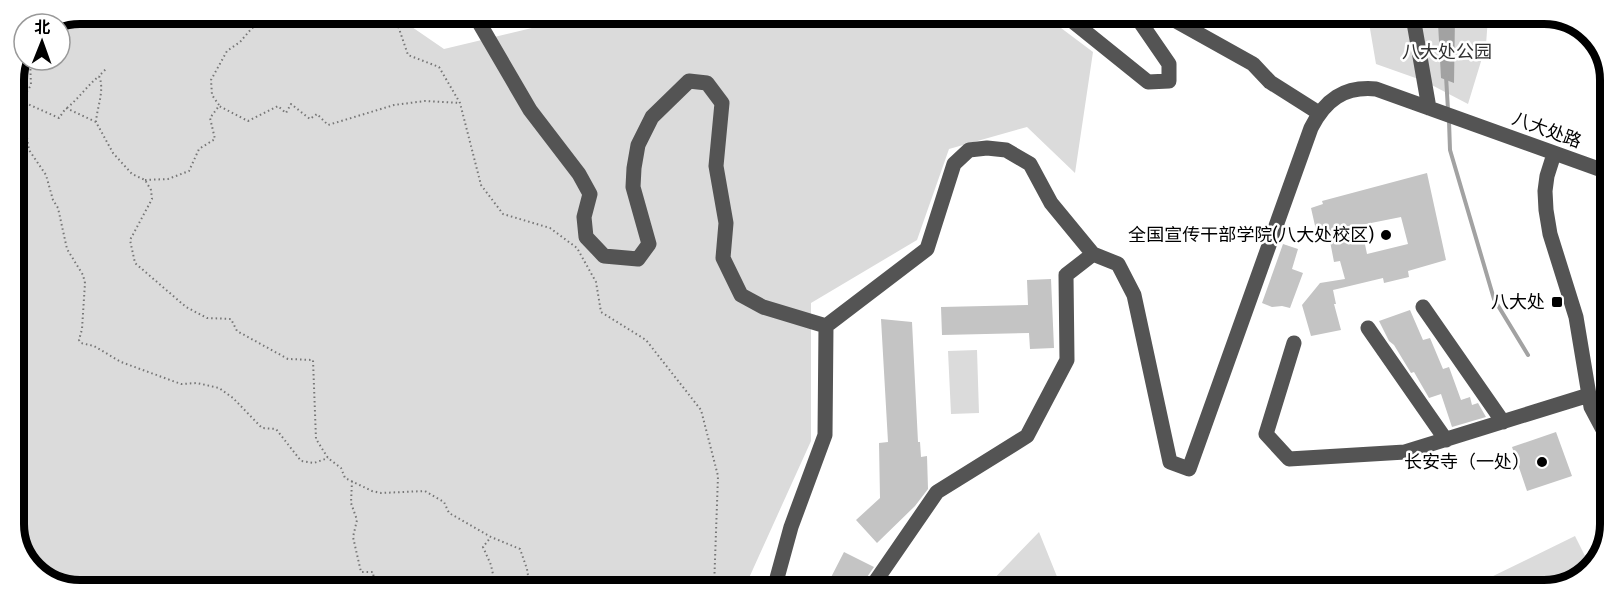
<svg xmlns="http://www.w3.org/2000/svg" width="1624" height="604" viewBox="0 0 1624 604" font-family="'Fira Sans','Noto Sans SC',sans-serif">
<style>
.green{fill:#dbdbdb}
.water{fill:#a2a2a2}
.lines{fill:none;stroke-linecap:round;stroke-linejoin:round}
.stream{stroke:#a2a2a2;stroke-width:4}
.building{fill:#c4c4c4;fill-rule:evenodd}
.path{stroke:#767676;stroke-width:2;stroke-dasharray:1.5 3;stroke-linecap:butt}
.minor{stroke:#545454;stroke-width:15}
.poi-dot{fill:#000;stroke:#fff;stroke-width:2}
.labels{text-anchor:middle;stroke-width:5;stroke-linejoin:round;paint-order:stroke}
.park-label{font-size:18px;fill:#323232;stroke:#fff}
.street-label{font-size:18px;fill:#000;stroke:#fff}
.poi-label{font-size:18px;fill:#000;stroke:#fff;text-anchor:end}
.rim{fill:none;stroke:#000;stroke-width:8}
</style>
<rect width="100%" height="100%" fill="#fff"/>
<path class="green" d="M80,14H393L444,49L586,15L1045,16L1093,52L1075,173L1027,127L949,149L917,240L811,303V441L744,589L58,587L27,565L14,529V76L24,53V60H60V24H54Z
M1368,17H1488L1486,45L1468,104L1424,81L1376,64Z
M977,350L979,413L951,414L948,351Z
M1039,532L1062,589H984Z
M1575,536L1591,568C1572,595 1523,590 1493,590L1487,579Z"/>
<path class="water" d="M1434,17H1455L1454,83L1441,78L1438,23Z"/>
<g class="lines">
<path class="stream" d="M1446,76L1448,110
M1449,121L1450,150L1494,299L1528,355"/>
</g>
<path class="building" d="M1427,173L1446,260L1408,271L1409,277L1384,283L1383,278L1333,290L1336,304H1334L1341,330L1311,336L1302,305L1320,283L1345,279L1340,261L1334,262L1329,236L1318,239L1311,208L1323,204L1322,201ZM1401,217L1408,244L1367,254L1361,225Z
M1283,244L1298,249L1292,269L1303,273L1290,308L1282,306L1272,307L1262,303Z
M1051,279L1054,348L1030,349L1029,333L942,335L941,307L1028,305L1027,280Z
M1410,310L1423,340L1430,338L1443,369L1449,367L1461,400L1470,397L1472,405L1478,403L1486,417L1452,427L1441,394L1429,398L1414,372L1411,373L1394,345L1389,341L1379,321Z
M881,319L912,322L918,442H920L921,457L927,456L928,489L915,506L877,543L856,520L880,498L879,443L888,442Z
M1556,432L1572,476L1527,491L1512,447Z
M844,552L874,567L867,577V589H825Z"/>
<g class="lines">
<path class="path" d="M394,14L408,55L439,67L460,103L481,185L503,214L550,228L577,248L596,282L601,312L646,340L701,410L718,476L714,588
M30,60L31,85L21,101L29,150L46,175L53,200L58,208L67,249L83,275L85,283L82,329L79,340L81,343L94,346L121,362L181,384L197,383L219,388L233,398L262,428L276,429L301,461L314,463L328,458
M14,75L20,92L21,101L59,118L66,108L96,122L113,153L132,174L145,180L151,190L152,199L130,240L135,263L186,307L207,318L231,319L237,331L288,359L313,360L316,439L328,458L341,468L345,478L372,491L381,493L425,491L444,502L449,513L491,537L520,549L527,569L530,588
M219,105L212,95L211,80L227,51L240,42L252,28L270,23L290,21L297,14
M67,108C79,98 87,86 99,76
M96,122C97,107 105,90 99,76L106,69
M145,180L168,179L189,171L199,149L215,139L210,118L219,106L248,121L278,106L286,113L291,104L310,119L317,114L328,125L394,105L425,101L460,103
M352,481L351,503L357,520L353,537L361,572H373L375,588
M463,588L484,578L488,581L494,579L491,565L483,547L490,538"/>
<path class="minor" d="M474,14L530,110L579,174L590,194L584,217L586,237L604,256L638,259L649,244L633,187L634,168L638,145L652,117L689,81L707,83L722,103L716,166L726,223L723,258L741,295L763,307L826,326
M1066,16L1148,82L1169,81V64L1136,16
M1167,16L1253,64L1270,82L1319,113
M1413,17L1429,108
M1554,154L1547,176L1545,191L1546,210L1550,234L1576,317L1591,407L1608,439
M1423,307L1503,422
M1368,328L1446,440
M1294,343L1266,434L1289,459L1405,452L1589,395
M774,589L791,527L825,435L826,326L927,249L954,164L969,150L987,148L1006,150L1030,164L1051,203L1093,254
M880,589L875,582L937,492L1027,436L1067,360L1066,275L1093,254L1118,264L1134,295L1170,462L1189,469L1311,128C1325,100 1344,86 1376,89L1610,173"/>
</g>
<g class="poi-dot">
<circle cx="1386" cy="235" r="6"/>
<rect x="1551" y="296" width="12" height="12" rx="3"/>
<circle cx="1542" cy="462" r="6"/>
</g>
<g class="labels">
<g class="park-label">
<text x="1447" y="58">八大处公园</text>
</g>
<g class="street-label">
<text transform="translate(1547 130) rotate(20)" y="6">八大处路</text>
</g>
<g class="poi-label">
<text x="1374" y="241">全国宣传干部学院(八大处校区)</text>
<text x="1545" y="308">八大处</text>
<text x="1530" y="468">长安寺（一处）</text>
</g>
</g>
<path d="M0 0H1624V604H0ZM80 24H1544A56 56 0 0 1 1600 80V524A56 56 0 0 1 1544 580H80A56 56 0 0 1 24 524V80A56 56 0 0 1 80 24Z" fill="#fff" fill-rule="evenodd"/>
<path class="rim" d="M80 24H1544A56 56 0 0 1 1600 80V524A56 56 0 0 1 1544 580H80A56 56 0 0 1 24 524V80A56 56 0 0 1 80 24Z"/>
<g transform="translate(42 42) rotate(1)"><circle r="28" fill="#ffffff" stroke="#999999" stroke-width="1.5"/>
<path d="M0-4.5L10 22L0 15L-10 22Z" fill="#000000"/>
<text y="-9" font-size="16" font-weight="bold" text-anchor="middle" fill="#000000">北</text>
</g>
</svg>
